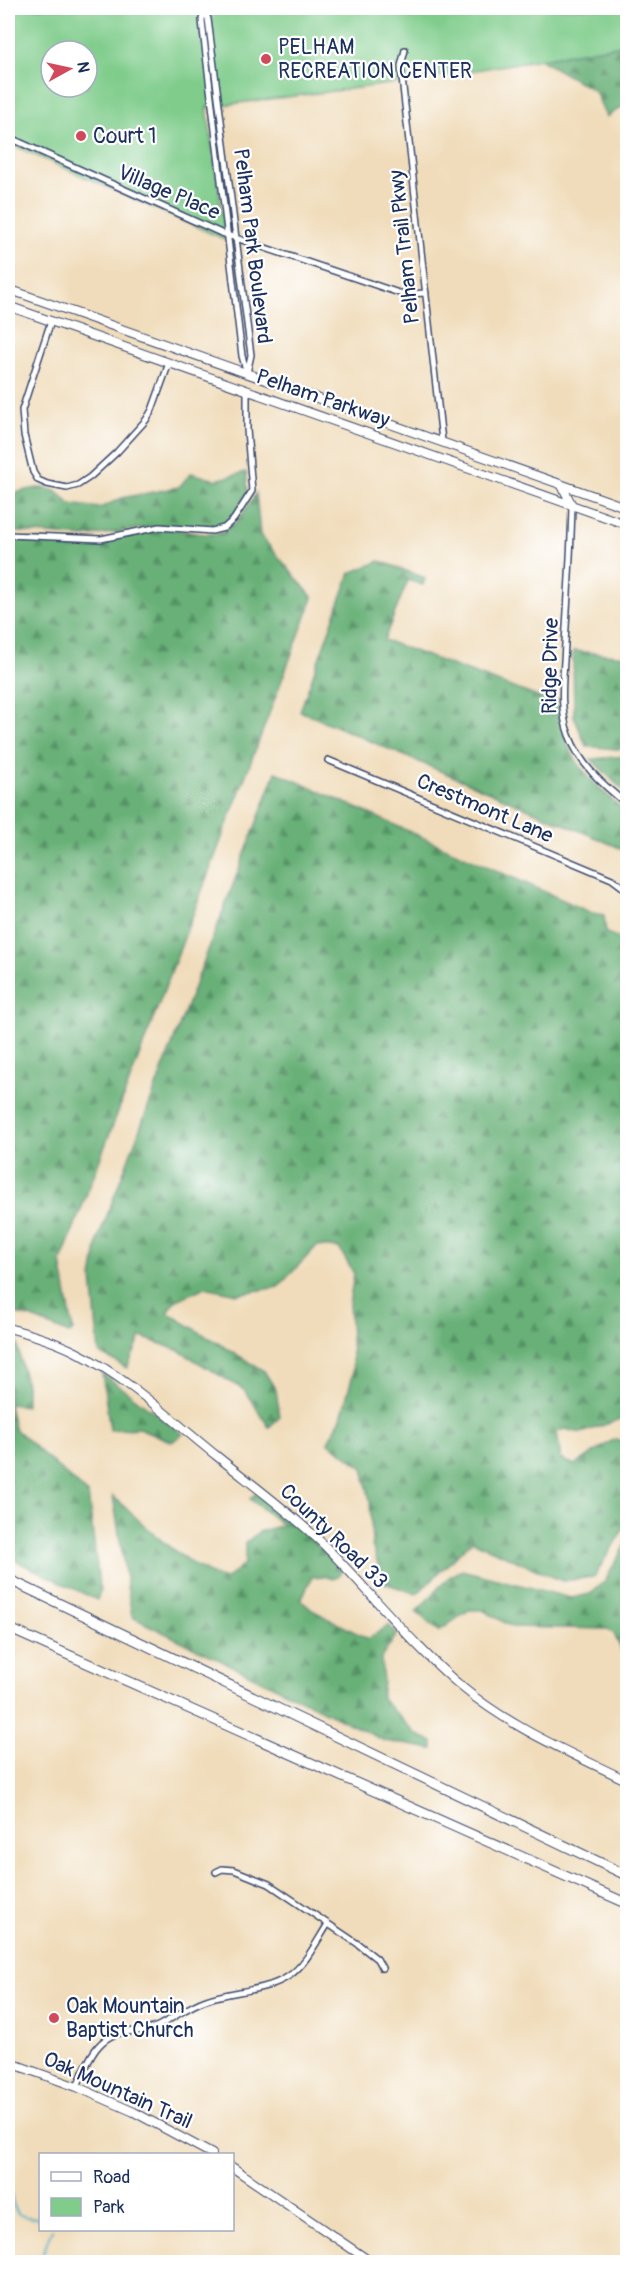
<svg xmlns="http://www.w3.org/2000/svg" width="635" height="2270" viewBox="0 0 635 2270" font-family="Pangolin,sans-serif">
<style>
.forest{fill:url(#forest-firs);stroke:#41706a;stroke-width:1.5}
.green{fill:#7fcc8b;stroke:#4d7e74;stroke-width:1.5;fill-rule:evenodd}
.lines{fill:none;stroke-linecap:round;stroke-linejoin:round}
.stream{stroke:#46aac6;stroke-width:2}
.street-casing{stroke:#3b496c;stroke-width:8}
.secondary-casing{stroke:#3b496c;stroke-width:10}
.primary-casing{stroke:#3b496c;stroke-width:10}
.highway-casing{stroke:#3b496c;stroke-width:11}
.street{stroke:#fff;stroke-width:5}
.secondary{stroke:#fff;stroke-width:8}
.primary{stroke:#fff;stroke-width:8}
.highway{stroke:#fff;stroke-width:9}
.poi-dot{fill:#d1495b;stroke:#fff;stroke-width:2}
.labels{text-anchor:middle;stroke-width:4.5;stroke-linejoin:round;paint-order:stroke}
.poi-label{font-size:21px;fill:#1b2f5e;stroke:#fff;text-anchor:start}
.street-label{font-size:21px;fill:#1b2f5e;stroke:#fff}
</style>
<defs>
<pattern id="forest-firs" width="22" height="20" patternUnits="userSpaceOnUse" patternTransform="scale(1.5)"><rect width="22" height="20" fill="#67b077"/><path d="M5 1l3.5 6h-7zM16 11l3.5 6h-7z" fill="#549065"/></pattern>
</defs>
<rect width="100%" height="100%" fill="#fff"/>
<filter id="ink" filterUnits="userSpaceOnUse"><feTurbulence type="fractalNoise" baseFrequency=".0167" numOctaves="2"/><feDisplacementMap in="SourceGraphic" scale="12" xChannelSelector="R" yChannelSelector="G"/><feConvolveMatrix kernelMatrix="1 2 1 2 8 2 1 2 1" color-interpolation-filters="sRGB"/></filter>
<filter id="wash" filterUnits="userSpaceOnUse"><feTurbulence type="fractalNoise" baseFrequency=".008" numOctaves="4" result="noise"/><feDisplacementMap in="SourceGraphic" scale="24" xChannelSelector="R" yChannelSelector="G"/><feGaussianBlur stdDeviation="1.35" result="paint"/><feColorMatrix in="noise" values="0 0 0 0 0 0 0 0 0 0 0 0 0 0 0 0 0 1.4 0 .05"/><feComposite in="paint" operator="in"/></filter>
<g filter="url(#wash)">
<rect width="100%" height="100%" fill="#f0dcba"/>
<path class="forest" d="M627,44V104L606,117L595,91L539,59Z
M246,472L248,493L229,522L219,528H205L165,525L85,537L8,531V495C32,488 52,480 69,504L100,508L122,498L179,487L191,473L216,480Z
M256,493L260,535L313,598L61,1262L73,1330L69,1334L33,1318L8,1312V537C39,539 74,546 105,541C124,538 144,530 164,529C183,528 205,539 223,531C239,524 247,507 256,493Z
M380,561L425,578L423,585L408,580L384,640L546,700L557,701C564,758 586,777 627,813V851L300,711L350,573Z
M573,651L627,656V748L616,749L586,746L574,716Z
M627,756H628L627,794L591,759Z
M276,772L592,913L604,915L606,933L625,940L626,953L628,954L627,1420L624,1418L581,1433L565,1429L557,1432L561,1459L575,1465L613,1440L627,1441V1523L594,1577L562,1581L472,1541L417,1594L384,1583L372,1545L370,1501L363,1468L328,1442L341,1418L353,1374L349,1304L354,1274L339,1248L317,1246L278,1287L237,1294L205,1287L175,1301L168,1313L264,1371L276,1390L280,1417L269,1427L244,1390L178,1350L141,1337L127,1368L99,1353L92,1279L98,1239Z
M8,1336L16,1338L26,1385V1406L9,1404L14,1428L88,1494L100,1591L97,1600L8,1557Z
M102,1373L183,1434L172,1442L139,1428L110,1430Z
M255,1494L284,1513L343,1571L333,1579L324,1576L312,1577L301,1600L312,1610L368,1639L389,1625L397,1634L381,1658L383,1682L381,1698L416,1734L433,1742V1749L385,1741L132,1617L113,1496C146,1527 182,1564 225,1580L245,1563V1543L259,1532L283,1525L250,1499Z
M627,1541V1657L624,1656L614,1634L608,1629L512,1627L483,1610H469L439,1631L416,1612L449,1577L462,1570L571,1598L590,1594L605,1581Z"/>
<path class="green" d="M8,8H627V44L406,82L207,107L226,240L8,143ZM51,51H87V87H51Z"/>
<g class="lines">
<path class="stream" d="M8,2185C16,2209 10,2218 40,2218
M49,2262L44,2259L43,2252L52,2230
M62,2262L69,2259L117,2258L122,2262"/>
</g>
</g>
<g filter="url(#ink)">
<g class="lines">
<g class="street-casing">
<path id="street" d="M204,8L208,19L251,355L247,373L242,356L203,30L202,20Z
M405,50L401,66L402,78L442,441
M8,137L221,233L399,293L407,294L426,293
M51,321L22,410L24,435L33,472L38,480L47,484L67,488L78,485L90,477L117,452L146,420L152,410L169,363
M572,505C571,551 568,597 565,643C564,673 558,707 569,735C580,765 603,785 628,805
M8,535L101,539L159,527L212,531L224,528L234,519L252,491L247,430V390
M328,760L612,879L628,891
M216,1872L222,1869L234,1870L269,1884L358,1944L377,1959L382,1968
M77,2087C87,2063 97,2034 126,2032C137,2031 148,2031 158,2026C174,2018 188,2006 206,2000C233,1990 265,1992 289,1976C306,1964 317,1941 328,1924"/>
</g>
<g class="secondary-casing">
<path id="secondary" d="M8,1328C31,1334 54,1341 76,1352C128,1378 173,1421 218,1457C254,1486 290,1512 323,1544C370,1591 411,1644 462,1687C511,1728 571,1753 628,1781
M8,2062L77,2087L134,2112L212,2154
M232,2167L371,2262"/>
</g>
<g class="primary-casing">
<path id="primary" d="M8,289L628,508
M8,306L628,525
M561,484L572,505"/>
</g>
<g class="highway-casing">
<path id="highway" d="M8,1579L628,1876
M8,1628L628,1904"/>
</g>
<use href="#street" class="street"/>
<use href="#secondary" class="secondary"/>
<use href="#primary" class="primary"/>
<use href="#highway" class="highway"/>
</g>
</g>
<g class="poi-dot">
<circle cx="266" cy="59" r="6"/>
<circle cx="81" cy="136" r="6"/>
<circle cx="54" cy="2018" r="6"/>
</g>
<g class="labels">
<g class="poi-label">
<text x="278" y="54">PELHAM<tspan x="278" dy="24">RECREATION CENTER</tspan></text>
<text x="93" y="143">Court 1</text>
<text x="66" y="2013">Oak Mountain<tspan x="66" dy="24">Baptist Church</tspan></text>
</g>
<g class="street-label">
<text transform="translate(169 192) rotate(23)" y="7">Village Place</text>
<text transform="translate(253 246) rotate(83)" y="7">Pelham Park Boulevard</text>
<text transform="translate(404 247) rotate(-96)" y="7">Pelham Trail Pkwy</text>
<text transform="translate(323 398) rotate(19)" y="7">Pelham Parkway</text>
<text transform="translate(550 666) rotate(-89)" y="7">Ridge Drive</text>
<text transform="translate(485 808) rotate(23)" y="7">Crestmont Lane</text>
<text transform="translate(334 1536) rotate(44)" y="7">County Road 33</text>
<text transform="translate(118 2090) rotate(24)" y="7">Oak Mountain Trail</text>
</g>
</g>
<rect width="635" height="2270" fill="none" stroke="#fff" stroke-width="30"/>
<rect x="39" y="2153" width="195" height="78" fill="#ffffff" stroke="#a4acbf" stroke-width="1.5"/>
<rect x="51" y="2172" width="30" height="9" fill="#ffffff" stroke="#a4acbf" stroke-width="1.5"/>
<text x="93" y="2183" font-size="18" fill="#1b2f5e">Road</text>
<rect x="51" y="2198" width="30" height="18" fill="#7fcc8b" stroke="#a4acbf" stroke-width="1.5"/>
<text x="93" y="2213" font-size="18" fill="#1b2f5e">Park</text>
<g transform="translate(69 69) rotate(82)"><circle r="28" fill="#ffffff" stroke="#a4acbf" stroke-width="1.5"/>
<path d="M0-4.5L10 22L0 15L-10 22Z" fill="#d1495b"/>
<text y="-9" font-size="16" font-weight="bold" text-anchor="middle" fill="#1b2f5e">N</text>
</g>
</svg>
